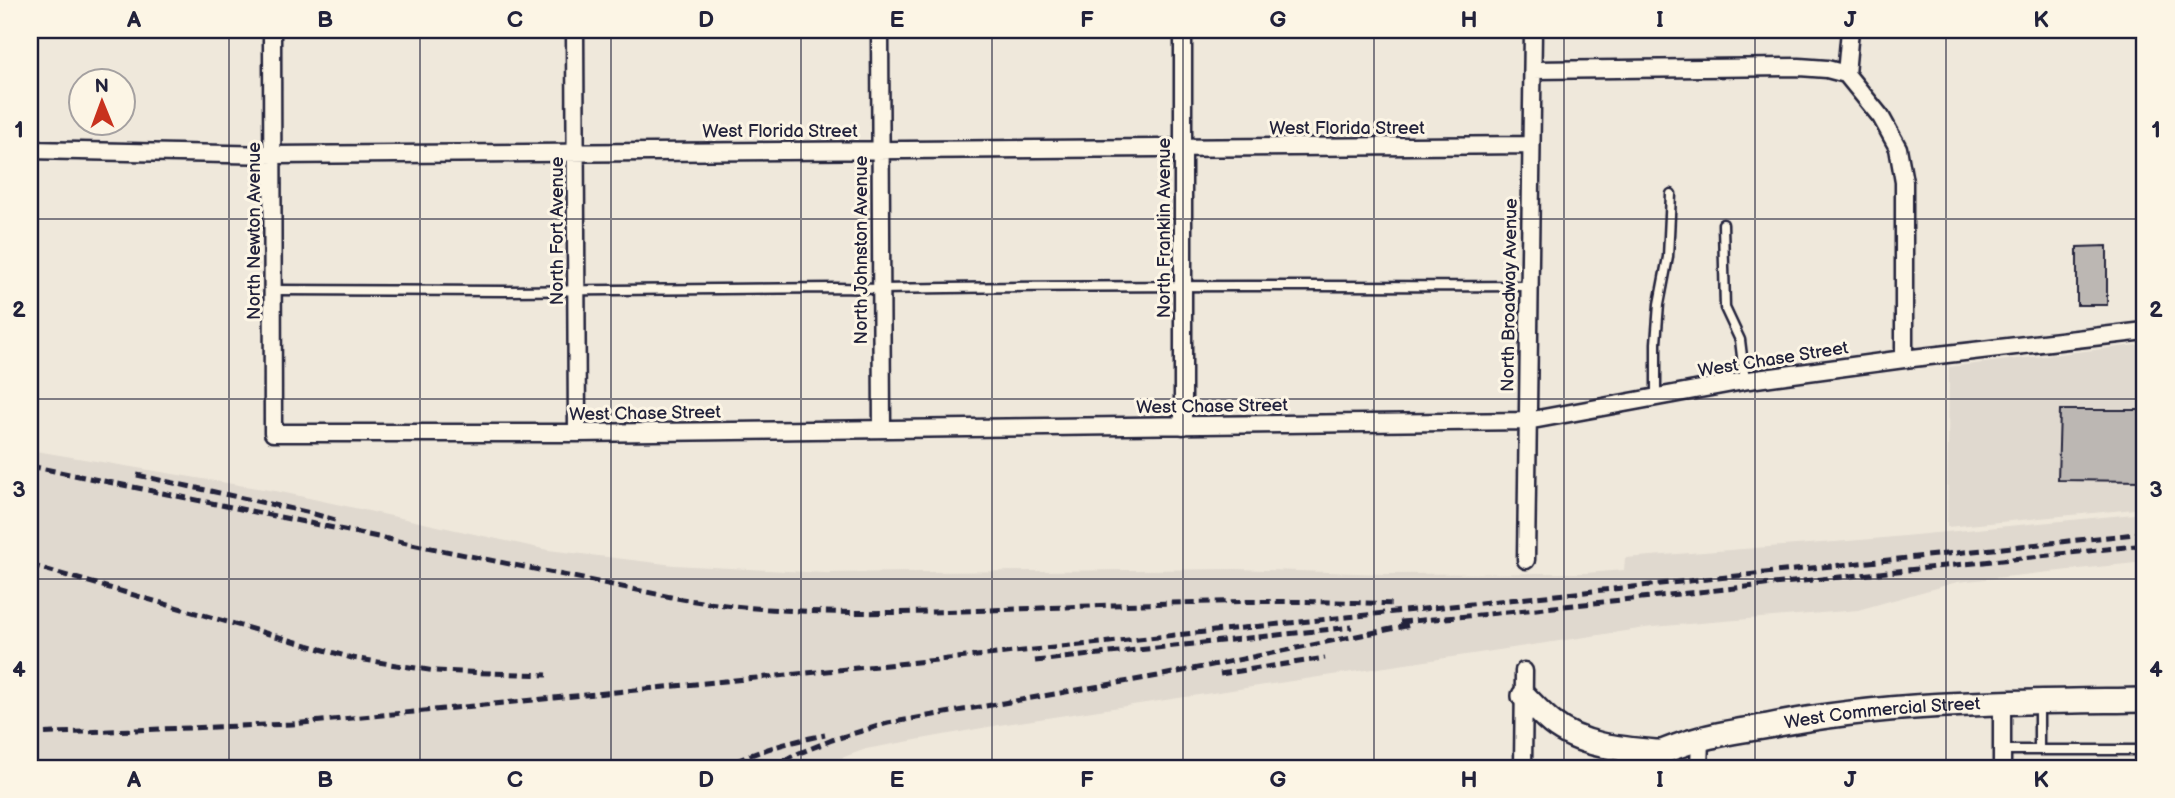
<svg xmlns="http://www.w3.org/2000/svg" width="2175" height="798" viewBox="0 0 2175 798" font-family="'Balsamiq Sans',sans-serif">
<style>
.built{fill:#e0d9cf}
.building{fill:#bcb7b3;stroke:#22223b;stroke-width:2}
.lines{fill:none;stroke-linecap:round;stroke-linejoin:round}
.lane-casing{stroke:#22223b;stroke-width:13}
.street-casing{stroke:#22223b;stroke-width:21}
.secondary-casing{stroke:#22223b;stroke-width:28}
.lane{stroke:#fcf5e5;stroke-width:8}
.street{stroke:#fcf5e5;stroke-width:16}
.secondary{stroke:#fcf5e5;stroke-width:23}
.rail{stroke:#22223b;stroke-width:5;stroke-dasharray:10 5;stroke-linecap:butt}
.grid{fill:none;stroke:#22223b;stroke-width:2;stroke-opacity:0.55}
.labels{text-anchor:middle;stroke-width:6;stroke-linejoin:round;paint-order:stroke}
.street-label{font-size:18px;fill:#22223b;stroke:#fcf5e5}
.neatline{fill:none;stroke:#22223b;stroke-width:2.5}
.grid-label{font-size:23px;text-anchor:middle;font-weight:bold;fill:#22223b}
</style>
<rect width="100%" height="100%" fill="#efe8db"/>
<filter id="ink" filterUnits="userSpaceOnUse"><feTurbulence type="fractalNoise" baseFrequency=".0143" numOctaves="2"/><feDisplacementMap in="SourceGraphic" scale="14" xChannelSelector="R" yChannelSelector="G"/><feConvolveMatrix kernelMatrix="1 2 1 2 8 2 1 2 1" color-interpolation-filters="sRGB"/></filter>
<g filter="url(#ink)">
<path class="built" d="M2145,344V508L1947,527L1949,367Z
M30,450L281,492L548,550L674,565L825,573L1237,569L1385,574L1586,573L1624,570L1625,558L1873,539L2145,513V562L1957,582L1858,610L1652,627L999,725L866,749L814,768H30Z"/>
<path class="building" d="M2107,246V305H2077V247Z
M2060,410H2145V481L2058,480Z"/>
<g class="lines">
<g class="lane-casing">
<path id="lane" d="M1723,224L1725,308L1740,340L1745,381
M273,290L507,291L836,288L881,289C1097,284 1313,287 1529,286
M1656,397V343L1659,304L1668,257L1671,194
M2002,750H2145
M2039,750V704"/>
</g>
<g class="street-casing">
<path id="street" d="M272,30L273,433H577L1527,421L1749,380L1904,359L2145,331
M575,30L577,433
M880,30L882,429
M1183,30V426
M1850,30L1846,74L1881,117L1898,148L1904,182V359
M1533,70L1799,67L1827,69L1846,74
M30,150L274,155L1530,145
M1526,560L1533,30
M1523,768L1524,671
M1699,768L1700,739
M2002,768V702"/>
</g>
<g class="secondary-casing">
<g id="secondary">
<path d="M1524,696C1533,705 1542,715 1552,723C1581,746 1621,749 1657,752"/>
<path id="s1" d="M1626,768C1650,757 1674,746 1700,739C1722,733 1746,730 1768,726C1893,701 2019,702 2145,700"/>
</g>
</g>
<use href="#lane" class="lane"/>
<use href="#street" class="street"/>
<use href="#secondary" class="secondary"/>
<path class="rail" d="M30,466L676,598C805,620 936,612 1066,607C1176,602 1285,599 1394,604
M137,475L311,513L335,520
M30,565L352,658L435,671L547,675
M1400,622L1479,615L2145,545
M1035,661L1352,627
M1220,674L1325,658
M30,734L292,724L948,659L2145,533
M722,768C755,751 788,742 825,735
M771,768L792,756L832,740L888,723L1158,676L1411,625"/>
</g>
</g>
<path class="grid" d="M229,30V768M420,30V768M611,30V768M801,30V768M992,30V768M1183,30V768M1374,30V768M1564,30V768M1755,30V768M1946,30V768M30,219H2145M30,399H2145M30,579H2145"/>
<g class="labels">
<g class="street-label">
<text x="1347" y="134">West Florida Street</text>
<text x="780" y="137">West Florida Street</text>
<text transform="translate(1164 228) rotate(-90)" y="6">North Franklin Avenue</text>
<text transform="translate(254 231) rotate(-90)" y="6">North Newton Avenue</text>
<text transform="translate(557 231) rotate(-90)" y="6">North Fort Avenue</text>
<text transform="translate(861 250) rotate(-90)" y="6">North Johnston Avenue</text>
<text transform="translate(1509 295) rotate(-89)" y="6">North Broadway Avenue</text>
<text transform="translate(1773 359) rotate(-9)" y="6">West Chase Street</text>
<text transform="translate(1212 406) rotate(-1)" y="6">West Chase Street</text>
<text transform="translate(645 413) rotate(-1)" y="6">West Chase Street</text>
<text dy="6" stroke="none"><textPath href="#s1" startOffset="264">West Commercial Street</textPath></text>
</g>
</g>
<rect width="2175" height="798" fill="none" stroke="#fcf5e5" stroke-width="77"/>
<g transform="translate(102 102) rotate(359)"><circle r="33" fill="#fcf5e5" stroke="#a5a1a1" stroke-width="2"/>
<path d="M0-5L12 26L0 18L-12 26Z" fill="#c8321e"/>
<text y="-10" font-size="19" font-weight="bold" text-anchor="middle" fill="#22223b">N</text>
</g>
<rect x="38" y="38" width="2098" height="722" class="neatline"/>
<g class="grid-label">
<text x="134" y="27">A</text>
<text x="325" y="27">B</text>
<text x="515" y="27">C</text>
<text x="706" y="27">D</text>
<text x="897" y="27">E</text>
<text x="1087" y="27">F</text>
<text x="1278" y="27">G</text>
<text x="1469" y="27">H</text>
<text x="1660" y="27">I</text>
<text x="1850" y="27">J</text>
<text x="2041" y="27">K</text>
<text x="19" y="137">1</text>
<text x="2156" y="137">1</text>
<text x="19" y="317">2</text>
<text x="2156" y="317">2</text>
<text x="19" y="497">3</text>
<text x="2156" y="497">3</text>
<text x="19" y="677">4</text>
<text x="2156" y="677">4</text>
<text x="134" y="787">A</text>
<text x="325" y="787">B</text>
<text x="515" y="787">C</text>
<text x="706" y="787">D</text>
<text x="897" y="787">E</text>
<text x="1087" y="787">F</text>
<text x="1278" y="787">G</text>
<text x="1469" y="787">H</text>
<text x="1660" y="787">I</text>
<text x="1850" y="787">J</text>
<text x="2041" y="787">K</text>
</g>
</svg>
